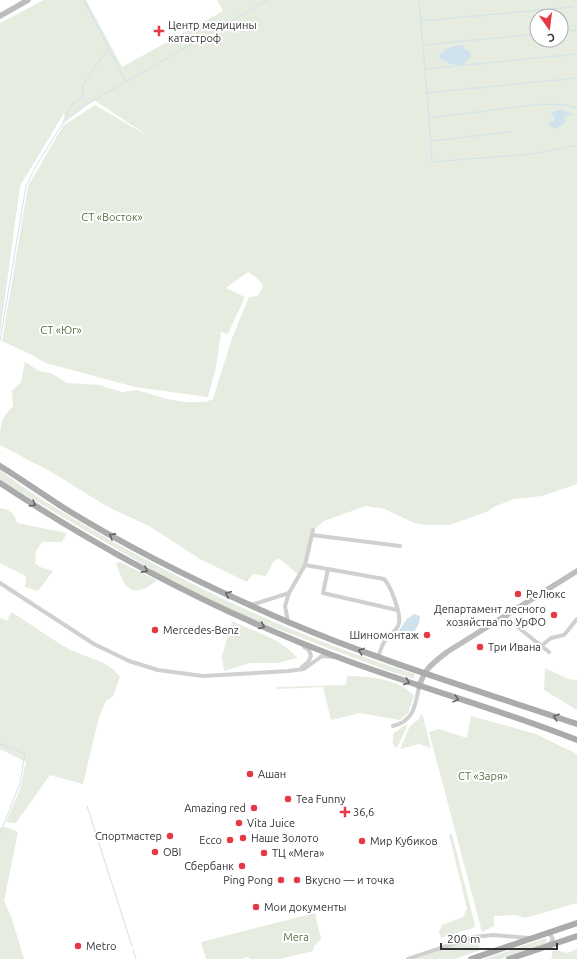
<svg xmlns="http://www.w3.org/2000/svg" width="577" height="959" viewBox="0 0 577 959" font-family="Ubuntu,sans-serif">
<style>
.green{fill:#e6ecdf;fill-rule:evenodd}
.water{fill:#cfe2ee}
.lines{fill:none;stroke-linecap:round;stroke-linejoin:round}
.stream{stroke:#cfe2ee;stroke-width:1}
.street{stroke:#d0d0d0;stroke-width:4}
.secondary{stroke:#bdbdbd;stroke-width:5.5}
.primary{stroke:#ababab;stroke-width:6}
.oneway{stroke:#636363}
.poi-dot{fill:#e63946;stroke:#fff;stroke-width:1.5}
.labels{text-anchor:middle;stroke-width:4;stroke-linejoin:round;paint-order:stroke}
.poi-label{font-size:11px;fill:#333;stroke:#fff;text-anchor:start}
.park-label{font-size:11px;fill:#56703f;stroke:#fff}
</style>
<rect width="100%" height="100%" fill="#fff"/>
<path class="green" d="M44,0H86L122,67L223,11L217,0H577V484L542,496L514,499L496,506L486,512L450,525H427L414,523L385,509L366,506L324,521L313,530L305,565L299,575L278,558L273,562L266,576L253,574L247,582L200,559L149,526L106,506L55,474L0,445C0,426 0,419 13,406L12,391L21,382L25,362L39,371L51,373L67,383L99,385L122,392L137,390L167,399L185,402H206L213,399L232,338L249,297L258,296L263,286L259,280L248,272L226,288L245,297L228,334L221,332L216,367L208,397L135,387L46,363L32,355L2,341L28,186L63,126L95,105L151,138L94,100L65,121L64,113L20,186L0,334V23ZM537,16H561V40H537Z
M0,470C33,496 69,516 105,537C203,593 307,641 415,674L414,679L386,670L246,617L163,576L20,492L0,479Z
M0,508C9,509 15,514 17,523L67,533L62,542H42L36,551L35,563L40,567L53,571L38,591L25,587L26,576L0,563Z
M120,562L156,580L155,582C130,600 124,587 116,563Z
M11,612C31,624 49,638 69,649C87,659 107,659 120,677L113,696L106,701L99,717L83,784L50,775L16,823L6,822L20,789L26,762L0,749V618L7,621Z
M232,621C254,632 281,638 297,658L278,663H250L224,671L222,656Z
M545,668L568,679L577,680V710L544,690Z
M347,676C369,676 400,679 414,696L408,713L400,720L360,713L331,720L323,687L277,689L278,687L346,685Z
M422,713L431,748L419,744L400,749L410,726L418,720Z
M471,716L536,734L577,754V903L525,918L516,915L494,916V926L482,932L429,732L439,729L467,738Z
M408,724L397,748L393,744V734L402,727Z
M6,827L18,832L4,901L11,916L24,959H0V828Z
M452,834L475,925L473,928L441,938L439,932L442,925L463,917L467,908L449,835Z
M315,913L321,939L314,946L313,951L279,959H251L248,957L243,959H206L201,942Z
M477,938L480,950L455,959H415Z
M546,938L547,943L501,959H484Z
M577,949V959H549L552,958V952L555,950L568,953Z"/>
<path class="water" d="M463,45L464,49L470,51L471,56L463,65C456,66 443,63 439,56C444,48 454,46 463,45Z
M562,109L572,115L564,116L565,123L556,129L549,125V122L554,121V116L550,113Z
M414,614L420,616C420,629 410,638 398,639L395,636L407,619Z"/>
<g class="lines">
<path class="stream" d="M84,0L126,82
M419,0L429,117
M421,21L573,7
M561,31L576,30
M424,45L537,34
M425,69L577,54
M426,93L577,78
M429,118L541,104L567,105L577,109
M63,122L73,103L81,98L84,91L82,86L108,49
M429,122L432,162L531,154L577,145
M431,141L510,132
M0,341L26,186L36,166L63,123L86,105L268,0
M0,744L25,754L20,783L0,834
M87,806L132,946
M133,950L136,959
M432,959L436,958"/>
<path class="street" d="M312,535L400,546
M305,565L384,579C391,586 401,614 399,623C397,632 388,635 384,642C381,647 380,653 378,657
M328,569L323,593L397,610
M0,583L94,644L129,661L158,670L203,676L289,671L304,669L322,656L333,657
M251,605L289,593
M504,616L549,652
M288,622L285,606L289,593L305,565L313,530
M541,646L551,638L564,635L577,619
M302,667L308,662L311,656L309,650L304,647
M393,726C414,721 415,706 419,687
M546,934H550L553,939L549,945
M408,959L474,937L493,935L529,938"/>
<path class="secondary" d="M0,16L28,0
M419,687C425,668 432,664 447,652L577,571"/>
<path class="primary" d="M0,466C21,479 42,494 64,508C135,552 212,589 288,622C382,662 480,691 577,724
M0,483C109,555 225,616 348,661C424,689 502,710 577,740
M471,959L577,923
M509,959L577,936"/>
</g>
<defs><path id="oneway-chevron" d="M-2-3.5L2.5 0L-2 3.5" fill="none" stroke-width="1.6" stroke-linecap="round" stroke-linejoin="round"/></defs>
<g class="oneway">
<use href="#oneway-chevron" transform="translate(33 504) rotate(32)"/>
<use href="#oneway-chevron" transform="translate(112 536) rotate(-151)"/>
<use href="#oneway-chevron" transform="translate(145 570) rotate(29)"/>
<use href="#oneway-chevron" transform="translate(228 594) rotate(-155)"/>
<use href="#oneway-chevron" transform="translate(262 626) rotate(23)"/>
<use href="#oneway-chevron" transform="translate(361 651) rotate(-160)"/>
<use href="#oneway-chevron" transform="translate(407 682) rotate(20)"/>
<use href="#oneway-chevron" transform="translate(456 699) rotate(18)"/>
<use href="#oneway-chevron" transform="translate(556 717) rotate(-161)"/>
</g>
<g class="poi-dot">
<path d="M157 25h4v4h4v4h-4v4h-4v-4h-4v-4h4z"/>
<circle cx="518" cy="594" r="4"/>
<circle cx="554" cy="615" r="4"/>
<circle cx="155" cy="630" r="4"/>
<circle cx="427" cy="635" r="4"/>
<circle cx="480" cy="647" r="4"/>
<circle cx="250" cy="774" r="4"/>
<circle cx="288" cy="799" r="4"/>
<circle cx="254" cy="808" r="4"/>
<path d="M343 806h4v4h4v4h-4v4h-4v-4h-4v-4h4z"/>
<circle cx="239" cy="823" r="4"/>
<circle cx="170" cy="836" r="4"/>
<circle cx="243" cy="838" r="4"/>
<circle cx="230" cy="840" r="4"/>
<circle cx="362" cy="841" r="4"/>
<circle cx="155" cy="852" r="4"/>
<circle cx="264" cy="853" r="4"/>
<circle cx="242" cy="866" r="4"/>
<circle cx="281" cy="880" r="4"/>
<circle cx="297" cy="880" r="4"/>
<circle cx="256" cy="907" r="4"/>
<circle cx="78" cy="946" r="4"/>
</g>
<g class="labels">
<g class="poi-label">
<text x="168" y="29">Центр медицины<tspan x="168" dy="13">катастроф</tspan></text>
<text x="526" y="598">РеЛюкс</text>
<text x="546" y="613" text-anchor="end">Департамент лесного<tspan x="546" dy="13">хозяйства по УрФО</tspan></text>
<text x="163" y="634">Mercedes-Benz</text>
<text x="419" y="639" text-anchor="end">Шиномонтаж</text>
<text x="488" y="651">Три Ивана</text>
<text x="258" y="778">Ашан</text>
<text x="296" y="803">Tea Funny</text>
<text x="246" y="812" text-anchor="end">Amazing red</text>
<text x="353" y="816">36,6</text>
<text x="247" y="827">Vita Juice</text>
<text x="162" y="840" text-anchor="end">Спортмастер</text>
<text x="251" y="842">Наше Золото</text>
<text x="222" y="844" text-anchor="end">Ecco</text>
<text x="370" y="845">Мир Кубиков</text>
<text x="163" y="856">OBI</text>
<text x="272" y="857">ТЦ «Мега»</text>
<text x="234" y="870" text-anchor="end">Сбербанк</text>
<text x="273" y="884" text-anchor="end">Ping Pong</text>
<text x="305" y="884">Вкусно — и точка</text>
<text x="264" y="911">Мои документы</text>
<text x="86" y="950">Metro</text>
</g>
<g class="park-label">
<text x="112" y="221">СТ «Восток»</text>
<text x="61" y="334">СТ «Юг»</text>
<text x="483" y="780">СТ «Заря»</text>
<text x="296" y="941">Мега</text>
</g>
</g>
<g transform="translate(549 28) rotate(166)"><circle r="19" fill="#ffffff" stroke="#adadad"/>
<path d="M0-3L7 15L0 10L-7 15Z" fill="#e63946"/>
<text y="-6" font-size="11" font-weight="bold" text-anchor="middle" fill="#333333">С</text>
</g>
<path d="M441 943v6h116v-6" fill="none" stroke="#333333" stroke-width="2"/>
<text x="447" y="943" font-size="12" fill="#333333" stroke="#ffffff" stroke-width="3" paint-order="stroke">200 m</text>
</svg>
